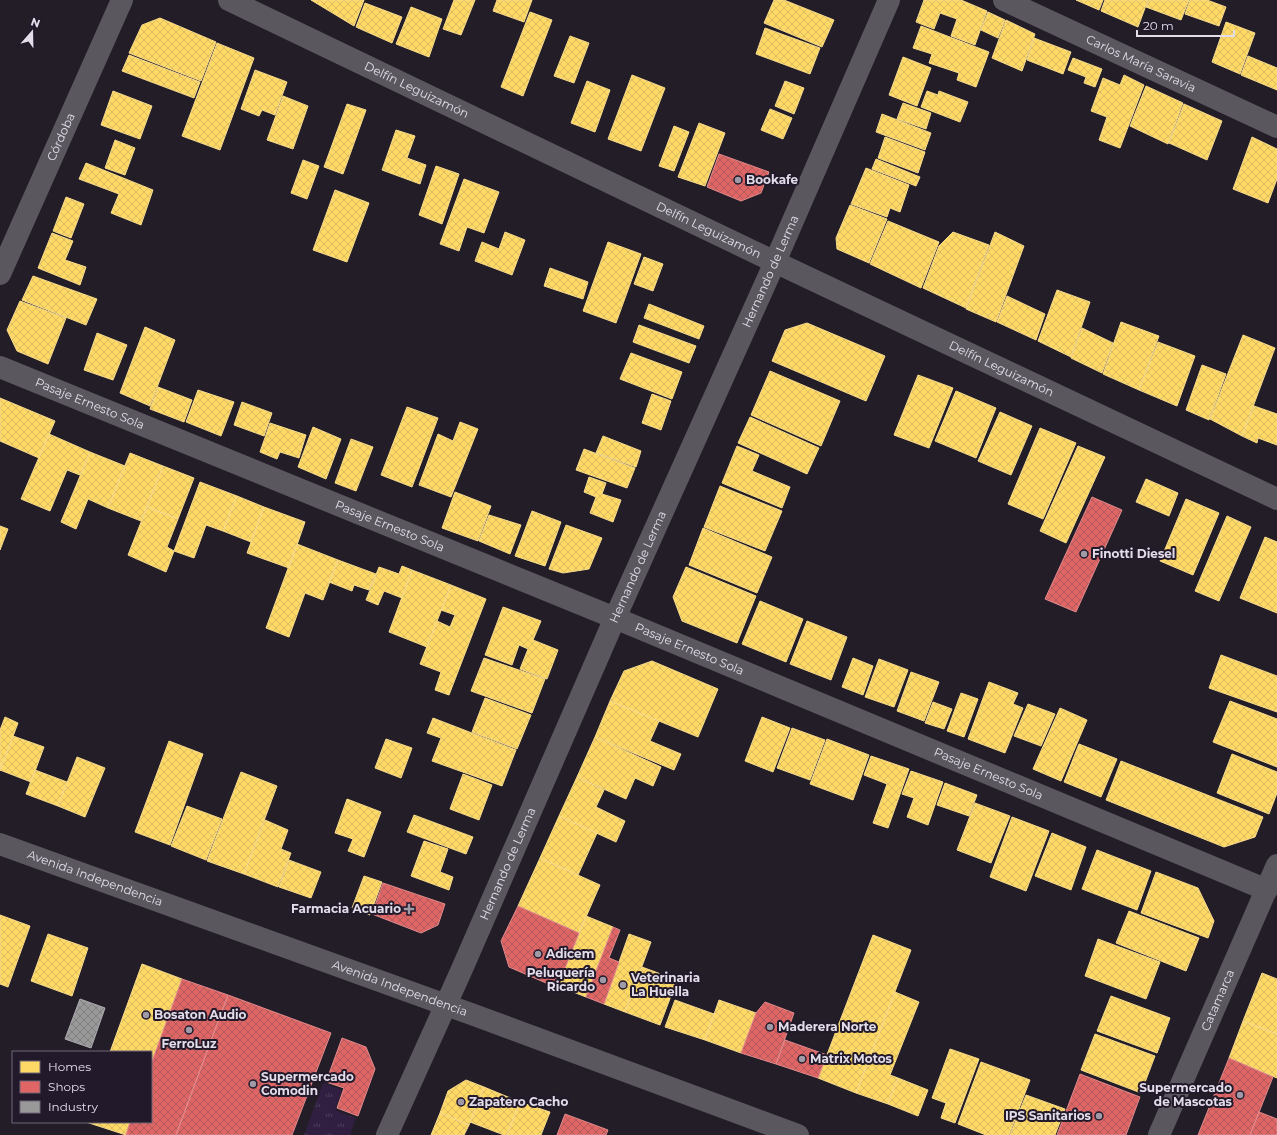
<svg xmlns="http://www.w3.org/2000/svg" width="1277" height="1135" viewBox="0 0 1277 1135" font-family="Montserrat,sans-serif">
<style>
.grass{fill:url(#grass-tufts)}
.homes{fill:url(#homes-cross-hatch);stroke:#f6da8d}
.shops{fill:url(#shops-cross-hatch);stroke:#e18a8d}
.industry{fill:url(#industry-cross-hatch);stroke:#afadb1}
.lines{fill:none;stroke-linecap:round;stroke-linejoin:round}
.street{stroke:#5b575f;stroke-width:22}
.secondary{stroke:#5b575f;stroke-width:22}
.poi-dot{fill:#9f9aa5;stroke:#22192b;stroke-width:1.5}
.labels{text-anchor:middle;stroke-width:4;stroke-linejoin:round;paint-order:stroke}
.street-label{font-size:12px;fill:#e2dde9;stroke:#22192b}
.poi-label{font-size:12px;font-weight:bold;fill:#e2dde9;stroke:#22192b;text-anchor:start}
</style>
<defs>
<pattern id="grass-tufts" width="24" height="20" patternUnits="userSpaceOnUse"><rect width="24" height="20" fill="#301f40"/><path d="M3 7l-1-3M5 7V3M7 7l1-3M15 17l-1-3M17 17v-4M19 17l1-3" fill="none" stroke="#4e3f5c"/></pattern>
<pattern id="homes-cross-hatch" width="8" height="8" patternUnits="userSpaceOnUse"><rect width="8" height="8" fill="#ffd966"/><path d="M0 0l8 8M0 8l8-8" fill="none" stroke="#dabb60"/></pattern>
<pattern id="shops-cross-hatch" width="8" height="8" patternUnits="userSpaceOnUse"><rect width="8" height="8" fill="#e06666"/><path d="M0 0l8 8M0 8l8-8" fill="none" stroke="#b15b5c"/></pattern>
<pattern id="industry-cross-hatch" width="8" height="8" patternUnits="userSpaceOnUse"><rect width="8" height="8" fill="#999"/><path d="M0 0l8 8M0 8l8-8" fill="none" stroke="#807f80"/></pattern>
</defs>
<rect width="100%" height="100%" fill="#221d27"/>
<path class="grass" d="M323,1083L342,1090L335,1110L356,1118L350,1135H304Z"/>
<path class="homes" d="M311,0H364L354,26Z
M454,0H475L461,35L443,29Z
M497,0H532L524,22L493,11Z
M774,0H784L834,20L822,47L764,23Z
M924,0H961L987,11L975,45L951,36L957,19L940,13L934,29L916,22Z
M1076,0H1103L1099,10Z
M1105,0H1148L1138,27L1101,11Z
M1149,0H1189L1181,20L1146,7Z
M1190,0H1207L1226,7L1219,26L1185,14Z
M365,3L402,17L392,43L356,27Z
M411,7L442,19L429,57L396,44Z
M530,12L552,20L523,96L501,87Z
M988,12L1005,20L998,38L981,30Z
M160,18L216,42L201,81L129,53L142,25Z
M1006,20L1035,34L1022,71L992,58Z
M1226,22L1255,33L1240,74L1212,62Z
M921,26L989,52L976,87L957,80L959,73L929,63L932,54L913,48Z
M765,28L820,48L810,74L756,54Z
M570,36L589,43L574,83L554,76Z
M1034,38L1071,52L1063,74L1027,60Z
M217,43L254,58L220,150L182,136Z
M129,55L200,82L194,98L122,71Z
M1248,56L1277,68V90L1241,75Z
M903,57L931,68L917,106L889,95Z
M1073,58L1102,69L1095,87L1084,83L1086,77L1068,70Z
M255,70L287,82L275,115L262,110L259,116L241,109Z
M632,75L665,88L641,151L608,139Z
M1124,75L1144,85L1120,148L1099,140L1107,117L1091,111L1103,78L1120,85Z
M587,81L610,90L595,132L571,123Z
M785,81L804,88L794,114L775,106Z
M1146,86L1183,103L1168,144L1130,126Z
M113,91L152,106L140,139L101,125Z
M927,91L938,95L939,91L968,102L960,122L921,107Z
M283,96L308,106L293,149L267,140Z
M903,103L931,113L926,129L897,119Z
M347,104L366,110L343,174L324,167Z
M1184,104L1222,121L1207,160L1169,143Z
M770,109L792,118L783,139L761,130Z
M882,114L931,133L925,150L876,132Z
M699,123L725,133L705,186L678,177Z
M674,126L689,132L674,171L659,166Z
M396,130L415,136L407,158L426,165L420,184L382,170Z
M885,137L925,152L918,173L878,158Z
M1252,137L1277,149V179L1268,203L1233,189Z
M115,140L135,148L125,175L105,168Z
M876,159L920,177L916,186L872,169Z
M303,160L319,166L307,199L291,193Z
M86,163L153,190L141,225L111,213L119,194L79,179Z
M436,166L459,174L442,224L419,215Z
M866,168L909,185L900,212L890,208L887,217L851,204Z
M464,179L499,192L484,233L467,227L459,251L440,244Z
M335,190L369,203L347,262L313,250Z
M66,197L84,204L71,238L53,231Z
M850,205L887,219L869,263L837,249L836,238Z
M888,221L939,242L921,288L870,264Z
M505,232L525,240L512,275L475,261L482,242L499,249Z
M953,232L989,245L966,308L923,288L939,246Z
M995,232L1024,246L996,322L966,309Z
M52,233L73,241L65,260L86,267L80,285L38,268Z
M608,242L641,254L616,323L583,311Z
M644,257L663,264L653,291L634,284Z
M550,268L588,282L583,299L544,286Z
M33,276L97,299L86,325L22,300Z
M1057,290L1090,302L1071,357L1038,341Z
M1007,296L1045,314L1036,340L997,322Z
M20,301L66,318L48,364L17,351L7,330Z
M649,304L704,326L699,339L644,318Z
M1121,322L1159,336L1139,390L1103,374Z
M807,323L885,356L866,401L772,361L785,330Z
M639,325L696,346L689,363L633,342Z
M145,327L175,340L150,406L120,393Z
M1082,328L1113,343L1102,373L1071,358Z
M97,333L127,345L113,380L84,370Z
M1243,335L1275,348L1242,436L1210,419Z
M1158,342L1195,356L1177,406L1139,390Z
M631,353L682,372L672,399L620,379Z
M1202,365L1226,374L1209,420L1186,410Z
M770,371L840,401L821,446L751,415Z
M918,375L953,388L929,448L894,435Z
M158,387L192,400L184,422L150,409Z
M198,390L234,402L221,436L186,422Z
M956,391L996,408L976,458L935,441Z
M652,394L671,401L661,430L642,423Z
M0,398L55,421L39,458L0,441Z
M242,402L272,413L264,436L234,425Z
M1254,406L1277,414V445L1258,438L1257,443L1242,436Z
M407,407L438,418L412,487L381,475Z
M1000,412L1032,426L1011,475L978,461Z
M750,417L819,448L807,474L738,443Z
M460,422L478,429L451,497L419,485L438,434L453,441Z
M270,423L306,435L299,458L280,452L277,459L260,452Z
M313,427L341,439L326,479L298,467Z
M1040,428L1076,443L1043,519L1008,504Z
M49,434L90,452L80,475L67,470L50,511L21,499Z
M603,436L641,451L636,467L596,453Z
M351,439L373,447L356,491L335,483Z
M737,446L759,455L752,471L790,487L782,508L722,483Z
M1078,446L1105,457L1066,543L1040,531Z
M584,449L635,468L627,488L576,470Z
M90,452L125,466L108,508L88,499L76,529L61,522Z
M130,453L163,466L141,521L108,508Z
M163,466L194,478L178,519L147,507Z
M589,477L606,483L602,494L621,500L613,522L590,513L596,497L584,492Z
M1146,479L1178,493L1169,516L1136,502Z
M200,482L237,496L223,531L206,525L194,558L174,551Z
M720,486L782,511L765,551L704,527Z
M455,492L491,506L478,541L442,528Z
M237,496L264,507L251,542L223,531Z
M1186,499L1219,513L1193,575L1160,561Z
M147,507L178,519L167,547L174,551L166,572L128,555Z
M264,507L305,522L289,568L247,553Z
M532,511L561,522L545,566L515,556Z
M489,515L521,525L510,554L479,541Z
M1227,516L1251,527L1219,601L1195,591Z
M566,525L602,538L589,569L563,573L549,569Z
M0,526L8,529L0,550Z
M703,528L772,557L757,593L689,565Z
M1265,537L1277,542V613L1240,598Z
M297,544L338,560L323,600L305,593L289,637L266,628Z
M338,560L376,574L369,590L354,585L352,591L329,582Z
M402,566L412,570L402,598L384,591L378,605L366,600L379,567L399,574Z
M686,567L756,596L737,643L682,621L673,597Z
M412,570L451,585L427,647L389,632Z
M451,585L486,599L449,695L435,690L441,672L420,664L437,621L450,627L455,615L441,610Z
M760,601L803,619L786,662L742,644Z
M503,607L541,621L533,640L558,650L547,679L520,669L528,649L519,645L512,665L485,655Z
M807,621L847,637L831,680L790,664Z
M1221,655L1277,676V712L1209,688Z
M484,658L545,679L532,713L471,691Z
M853,658L873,666L863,695L842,687Z
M879,659L908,670L894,707L865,697Z
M652,661L718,689L698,737L610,701L624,671Z
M911,672L939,682L924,721L897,711Z
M989,682L1018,693L1013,704L1023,708L1005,753L968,739Z
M961,693L978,699L964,737L947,731Z
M485,698L531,715L517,749L472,732Z
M610,701L659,721L650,741L681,754L674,770L595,737Z
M1230,701L1277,719V767L1213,742Z
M933,702L952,709L944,729L925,723Z
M1028,704L1055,714L1041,746L1014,736Z
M1060,708L1087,720L1061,781L1033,769Z
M5,717L18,723L0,771V730Z
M762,717L790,728L773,772L745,761Z
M433,718L516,750L502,786L432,761L441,738L427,733Z
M792,728L825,740L810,780L777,768Z
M13,736L44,747L31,782L0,770Z
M595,737L661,767L653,786L635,778L626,799L577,777Z
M386,739L412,748L401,778L375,768Z
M827,739L869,755L853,800L810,784Z
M169,741L203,754L170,845L135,832Z
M1079,744L1117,759L1101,797L1064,782Z
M1232,754L1277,772V793L1269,814L1217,793Z
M871,756L909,769L888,828L873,823L887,784L864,775Z
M77,757L105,768L85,817L58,806Z
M1121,761L1263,817L1255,837L1224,847L1106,800Z
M35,770L67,782L58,806L26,794Z
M911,771L943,782L928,825L907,817L914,798L902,794Z
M241,772L277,786L244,874L207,861Z
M463,774L492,785L479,820L450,809Z
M577,777L604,790L596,807L625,821L616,842L559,816Z
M945,783L977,795L969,816L937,805Z
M347,799L381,812L364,857L348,851L353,839L335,833Z
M975,803L1010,816L991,863L957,850Z
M187,806L222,819L206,860L171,846Z
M414,815L473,837L466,854L407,832Z
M559,816L597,833L578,875L540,858Z
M1012,817L1049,831L1026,891L990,877Z
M265,820L288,830L281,849L291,853L278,887L244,874Z
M1052,833L1086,847L1071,890L1035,876Z
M424,841L448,849L440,872L453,877L449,890L411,876Z
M1097,850L1151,871L1137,910L1082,889Z
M540,858L600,885L579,933L518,906Z
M289,860L321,872L311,898L279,887Z
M1156,872L1198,888L1214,921L1208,938L1141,913Z
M364,876L382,882L370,915L352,908Z
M1129,911L1199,938L1186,971L1116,943Z
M0,915L30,926L8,987L0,984Z
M586,916L613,927L586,997L558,986Z
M48,934L88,948L72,996L31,981Z
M629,934L651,942L625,1012L604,1004Z
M873,935L911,950L856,1093L818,1078Z
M1098,939L1160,962L1146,999L1085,976Z
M142,964L182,979L151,1064V1052H110Z
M642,967L677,980L660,1025L625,1012Z
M1262,973L1277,979V1034L1243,1021Z
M895,992L919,1002L890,1075L898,1078L888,1104L856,1093Z
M1111,996L1170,1018L1157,1053L1097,1031Z
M675,1000L714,1014L705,1040L665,1027Z
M719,1000L756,1013L741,1053L705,1040Z
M1243,1021L1277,1034V1078L1229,1058Z
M1095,1034L1155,1056L1141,1093L1081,1070Z
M950,1049L979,1059L955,1123L941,1118L946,1103L932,1098Z
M981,1062L1030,1080L1009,1135H986L958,1124Z
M898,1078L928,1090L918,1116L888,1104Z
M466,1080L484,1087L469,1125L440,1113L448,1091Z
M484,1087L520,1102L507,1135H504L470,1122Z
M1026,1095L1065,1109L1055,1135H1010Z
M520,1102L550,1112L541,1135H507Z
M440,1113L469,1125L464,1135H431Z
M86,1122H130L126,1135Z"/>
<path class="shops" d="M719,154L769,172L761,193L741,201L707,187Z
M1092,497L1122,510L1076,612L1045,599Z
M383,883L445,904L438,925L421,933L372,914Z
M518,906L579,933L558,986L546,983L509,967L501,941Z
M613,927L620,930L609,958L619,962L604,1004L586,997Z
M182,979L228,995L176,1135H126L130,1122H151V1064Z
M228,995L331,1033L292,1135H176Z
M765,1002L794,1013L776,1064L741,1053L756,1013Z
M342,1038L366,1047L375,1069L358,1116L337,1108L344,1088L326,1082Z
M785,1040L827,1055L818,1078L776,1064Z
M1229,1058L1273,1077L1250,1135H1198Z
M1080,1074L1140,1097L1126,1135H1057Z
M1259,1112L1277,1119V1135H1250Z
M565,1114L608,1130L606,1135H557Z"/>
<path class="industry" d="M80,999L105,1008L91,1048L65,1039Z"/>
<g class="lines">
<g class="street">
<path id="s1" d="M1004,0L1277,127"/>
<path id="s2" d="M0,367L615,618L1267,890"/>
<path id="s3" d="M1159,1135L1277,865"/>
</g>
<g class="secondary">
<path id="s4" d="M229,0L775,262L1277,499"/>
<path id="s5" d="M0,274L122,0"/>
<path id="s6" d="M0,844L474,1015L798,1135"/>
<path id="s7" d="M387,1135L462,969L615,618L775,262L889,0"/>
</g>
</g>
<g class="poi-dot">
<circle cx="738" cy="180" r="4"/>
<circle cx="1084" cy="554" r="4"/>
<path d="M407 903h4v4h4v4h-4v4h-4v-4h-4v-4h4z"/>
<circle cx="538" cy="954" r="4"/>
<circle cx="603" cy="980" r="4"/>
<circle cx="623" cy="985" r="4"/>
<circle cx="146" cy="1015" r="4"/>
<circle cx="770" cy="1027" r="4"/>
<circle cx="189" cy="1030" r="4"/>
<circle cx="802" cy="1059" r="4"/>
<circle cx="253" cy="1084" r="4"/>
<circle cx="1240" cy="1095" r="4"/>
<circle cx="461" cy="1102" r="4"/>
<circle cx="1099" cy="1116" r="4"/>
</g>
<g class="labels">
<g class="street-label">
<text dy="4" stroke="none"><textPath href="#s1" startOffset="151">Carlos María Saravia</textPath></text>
<text dy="4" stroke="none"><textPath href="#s4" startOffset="208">Delfín Leguizamón</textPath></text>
<text dy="4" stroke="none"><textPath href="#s5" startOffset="150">Córdoba</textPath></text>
<text dy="4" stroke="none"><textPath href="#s4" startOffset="532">Delfín Leguizamón</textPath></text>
<text dy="4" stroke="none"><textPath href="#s7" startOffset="945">Hernando de Lerma</textPath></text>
<text dy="4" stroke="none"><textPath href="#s4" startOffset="856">Delfín Leguizamón</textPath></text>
<text dy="4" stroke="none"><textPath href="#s2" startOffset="97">Pasaje Ernesto Sola</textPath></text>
<text dy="4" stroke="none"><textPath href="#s2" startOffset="421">Pasaje Ernesto Sola</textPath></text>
<text dy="4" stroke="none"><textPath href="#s7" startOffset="621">Hernando de Lerma</textPath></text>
<text dy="4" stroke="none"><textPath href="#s2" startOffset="745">Pasaje Ernesto Sola</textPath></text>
<text dy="4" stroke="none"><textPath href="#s2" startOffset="1069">Pasaje Ernesto Sola</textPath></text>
<text dy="4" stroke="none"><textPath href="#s7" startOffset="297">Hernando de Lerma</textPath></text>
<text dy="4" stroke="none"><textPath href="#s6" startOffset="101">Avenida Independencia</textPath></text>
<text dy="4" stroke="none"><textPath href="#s6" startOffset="425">Avenida Independencia</textPath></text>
<text dy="4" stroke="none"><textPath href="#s3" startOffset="147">Catamarca</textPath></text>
</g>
<g class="poi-label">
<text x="746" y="184">Bookafe</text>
<text x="1092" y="558">Finotti Diesel</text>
<text x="401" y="913" text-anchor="end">Farmacia Acuario</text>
<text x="546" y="958">Adicem</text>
<text x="595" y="977" text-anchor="end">Peluquería<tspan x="595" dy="14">Ricardo</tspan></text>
<text x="631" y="982">Veterinaria<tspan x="631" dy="14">La Huella</tspan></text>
<text x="154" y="1019">Bosaton Audio</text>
<text x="778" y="1031">Maderera Norte</text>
<text x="189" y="1048" text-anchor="middle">FerroLuz</text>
<text x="810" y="1063">Matrix Motos</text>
<text x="261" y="1081">Supermercado<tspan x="261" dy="14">Comodin</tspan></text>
<text x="1232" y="1092" text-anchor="end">Supermercado<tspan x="1232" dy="14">de Mascotas</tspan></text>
<text x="469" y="1106">Zapatero Cacho</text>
<text x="1091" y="1120" text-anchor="end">IPS Sanitarios</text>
</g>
</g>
<rect x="12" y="1051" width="140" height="72" fill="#22192b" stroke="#6f6777"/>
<rect x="20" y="1061" width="20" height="12" fill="#ffd966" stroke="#6f6777"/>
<text x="48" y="1071" font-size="12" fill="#e2dde9">Homes</text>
<rect x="20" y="1081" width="20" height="12" fill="#e06666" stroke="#6f6777"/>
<text x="48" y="1091" font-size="12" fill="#e2dde9">Shops</text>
<rect x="20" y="1101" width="20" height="12" fill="#999999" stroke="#6f6777"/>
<text x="48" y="1111" font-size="12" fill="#e2dde9">Industry</text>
<g transform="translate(32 32) rotate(20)" stroke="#22192b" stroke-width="3" paint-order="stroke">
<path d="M0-3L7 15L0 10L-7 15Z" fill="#e2dde9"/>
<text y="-6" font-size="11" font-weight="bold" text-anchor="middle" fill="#e2dde9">N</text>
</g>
<path d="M1137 30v6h97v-6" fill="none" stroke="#e2dde9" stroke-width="2"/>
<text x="1143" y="30" font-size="12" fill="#e2dde9" stroke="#22192b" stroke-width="3" paint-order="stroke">20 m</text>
</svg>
